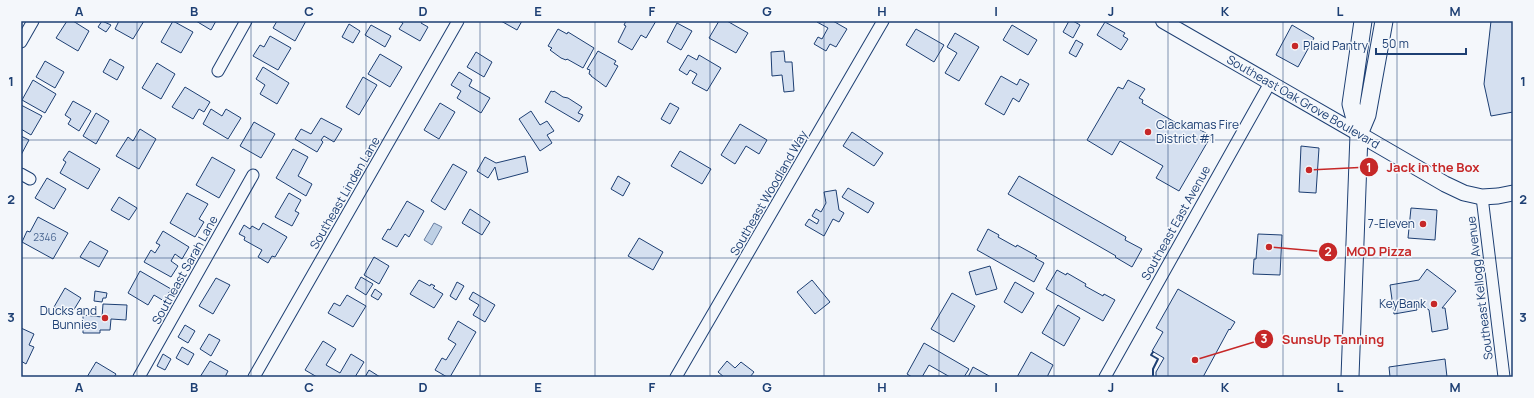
<svg xmlns="http://www.w3.org/2000/svg" width="1534" height="398" viewBox="0 0 1534 398" font-family="Manrope,sans-serif">
<style>
.water{fill:#bed0e5;stroke:#687fa3}
.building{fill:#d5e0f0;stroke:#1d3f73}
.lines{fill:none;stroke-linecap:round;stroke-linejoin:round}
.minor-casing{stroke:#1d3f73;stroke-width:13}
.tertiary-casing{stroke:#1d3f73;stroke-width:16}
.secondary-casing{stroke:#1d3f73;stroke-width:17}
.primary-casing{stroke:#1d3f73;stroke-width:19}
.minor{stroke:#f4f7fb;stroke-width:11}
.tertiary{stroke:#f4f7fb;stroke-width:14}
.secondary{stroke:#f4f7fb;stroke-width:15}
.primary{stroke:#f4f7fb;stroke-width:17}
.wall{stroke:#1d3f73;stroke-width:2}
.grid{fill:none;stroke:#1d3f73;stroke-width:1;stroke-opacity:0.55}
.poi-dot{fill:#c62828;stroke:#f4f7fb;stroke-width:1.5}
.labels{text-anchor:middle;stroke-width:3;stroke-linejoin:round;paint-order:stroke}
.number-label{font-size:10px;fill:#4b6792}
.poi-label{font-size:12px;fill:#1d3f73;stroke:#f4f7fb;text-anchor:end}
.street-label{font-size:12px;fill:#1d3f73;stroke:#f4f7fb}
.leader{fill:none;stroke:#c62828;stroke-width:1.5}
.callout-dot{fill:#c62828;stroke:#f4f7fb;stroke-width:1.5}
.mark-label{font-size:12px;text-anchor:middle;font-weight:bold;fill:#fff}
.callout-label{font-size:13px;text-anchor:middle;font-weight:bold;fill:#c62828;stroke:#f4f7fb;stroke-width:3;stroke-linejoin:round;paint-order:stroke}
.neatline{fill:none;stroke:#1d3f73;stroke-width:1.5}
.grid-label{font-size:13px;text-anchor:middle;font-weight:bold;fill:#1d3f73}
</style>
<rect width="100%" height="100%" fill="#f4f7fb"/>
<path class="water" d="M434,223L442,227L432,245L424,240Z"/>
<path class="building" d="M67,21H73L89,31L78,51L56,38Z
M102,21L111,25L106,32L98,27Z
M119,21H144L133,39L115,29Z
M173,21L193,32L181,53L161,42Z
M196,21H216L211,30Z
M277,21H306L295,41L273,28Z
M399,21H422L421,23L428,27L420,41L399,29L403,23Z
M501,21H522L517,30Z
M626,21H656L646,38L641,35L632,50L618,42L626,26L624,25Z
M719,21H727L748,33L736,53L709,38Z
M833,21L847,29L836,47L830,44L826,51L814,44L818,37L822,39L828,28L817,22Z
M1069,21H1073L1080,25L1073,38L1063,32Z
M1491,21H1513V112L1491,116L1484,84Z
M1105,22L1125,33L1123,36L1128,39L1121,50L1097,35Z
M677,23L692,31L681,50L667,42Z
M349,24L360,31L353,43L342,37Z
M371,25L391,36L385,47L365,35Z
M1012,25L1037,40L1028,55L1003,40Z
M1292,25L1314,38L1298,67L1276,55Z
M558,29L567,34L568,32L594,48L583,68L567,59L566,60L561,58L550,50L552,48L548,46Z
M916,29L944,45L934,62L906,45Z
M955,33L979,47L959,81L945,73L957,53L947,47Z
M270,36L291,48L278,70L253,56L260,45L264,47Z
M1076,40L1083,44L1076,57L1069,53Z
M598,51L616,61L614,64L618,66L606,87L591,76V75L589,74L590,70L587,69Z
M784,51L785,62H792L794,91L784,92L782,75L772,76L771,52Z
M476,52L492,62L484,77L467,67Z
M380,54L402,67L390,87L368,74Z
M688,55L697,60L699,55L721,68L707,91L692,83L697,74L690,70L687,75L679,70Z
M110,59L124,67L117,80L103,72Z
M45,61L64,72L55,88L36,77Z
M157,63L175,74L161,99L142,88Z
M263,67L289,83L277,104L260,94L265,85L256,79Z
M459,72L472,80L469,86L490,98L481,113L457,98L461,91L451,85Z
M1001,76L1017,85L1020,79L1029,84L1019,102L1013,98L1004,115L985,104Z
M363,77L377,85L359,115L346,107Z
M33,80L56,94L45,113L22,100Z
M1128,80L1145,89L1139,98L1143,100L1142,103L1185,128L1188,123L1211,136L1179,191L1156,178L1163,166L1120,141L1112,155L1087,140L1118,87L1123,89Z
M185,87L210,102L204,112L199,109L193,119L172,107Z
M551,91L553,92L554,91L563,97L568,98L582,107L578,113L583,115L579,122L545,102Z
M73,101L91,111L79,131L68,124L71,119L65,115Z
M440,103L455,112L439,139L424,130Z
M670,103L679,108L670,124L661,119Z
M21,105L42,116L31,135L21,129Z
M211,109L222,116L226,109L241,118L228,139L203,124Z
M531,111L540,125L547,121L554,131L547,135L552,143L540,151L519,119Z
M96,113L109,121L96,144L83,136Z
M321,118L342,129L334,142L324,136L321,140L323,142L317,152L295,139L301,129L311,134Z
M254,122L275,134L261,158L240,146Z
M740,124L767,140L759,154L746,146L735,164L721,155Z
M140,129L156,139L139,169L116,156L128,137L133,141Z
M852,132L883,153L874,166L843,146Z
M21,136L29,140L21,155Z
M1301,146L1319,148L1316,193L1299,192Z
M293,149L308,157L298,176L312,184L306,196L276,178Z
M69,151L100,169L88,189L60,173L66,162L63,160Z
M680,151L711,169L702,184L671,166Z
M525,156L528,172L498,180L495,167L488,178L477,171L485,157L496,163Z
M212,157L235,170L219,198L196,185Z
M453,164L467,172L445,210L431,201Z
M618,176L630,183L623,196L611,189Z
M1019,176L1126,237L1125,240L1142,249L1132,267L1115,257L1116,256L1008,194Z
M47,178L66,189L54,209L35,198Z
M848,188L874,203L868,213L842,197Z
M836,190L839,210L844,213L839,222L833,219L824,236L805,225L809,219L817,224L819,220L812,216L816,209L821,212L826,203L824,192Z
M187,193L208,204L199,219L204,222L195,237L170,223Z
M289,193L301,200L295,211L299,213L292,226L275,217Z
M119,197L137,208L129,220L111,210Z
M407,201L424,211L409,237L405,234L397,247L382,239L388,229L390,230Z
M1411,208L1437,210L1435,240L1408,238Z
M470,209L490,222L482,235L462,223Z
M38,217L68,233L53,259L22,242L27,231L30,232Z
M263,223L287,237L275,257L272,256L268,263L258,257L262,250L244,240L245,237L239,234L244,225L250,229L252,226L259,230Z
M988,229L999,235L998,237L1016,247L1017,245L1037,256L1035,258L1044,263L1034,282L977,250Z
M163,231L189,247L182,259L175,254L171,261L178,266L171,277L144,262L151,250L155,253L160,245L156,243Z
M1258,234L1282,235L1280,275L1253,274L1254,259H1256Z
M639,238L663,252L653,270L628,256Z
M90,241L108,251L99,267L80,257Z
M374,257L389,266L379,284L364,275Z
M990,266L997,289L976,295L969,272Z
M1427,269L1456,291L1442,308H1445L1448,329L1432,332L1429,310L1416,300L1417,310L1394,314L1390,285L1419,280Z
M1057,270L1066,275L1067,273L1086,284L1085,286L1103,296L1104,294L1115,300L1103,321L1046,289Z
M140,271L171,289L164,301L154,295L148,305L128,293Z
M361,277L373,284L366,295L355,288Z
M216,278L230,285L213,314L199,306Z
M419,280L430,286L431,284L435,286L433,288L443,294L434,308L410,294Z
M812,280L830,302L815,314L797,292Z
M457,282L464,286L456,300L450,296Z
M1015,282L1034,293L1022,313L1004,302Z
M65,288L81,298L70,316L54,307Z
M375,289L382,294L378,300L371,296Z
M1178,289L1235,322L1230,330L1229,329L1203,377H1156V372L1164,358L1152,351L1163,332L1156,328Z
M95,291L107,293L106,298H103L102,302L94,301Z
M473,292L495,305L485,322L473,315L479,305L469,299Z
M952,293L975,306L954,342L931,329Z
M347,295L366,306L353,327L328,313L334,303L340,306Z
M103,304L127,305L126,320L111,319L110,330H100V333H83V315L102,317Z
M1058,305L1080,318L1064,346L1042,333Z
M458,321L476,332L450,377H447L435,370L442,358L446,360L456,344L448,339Z
M185,325L195,331L188,343L178,337Z
M21,328L34,334L29,345L34,347L26,364L21,361Z
M209,334L220,340L211,356L200,349Z
M323,341L336,349L326,365L340,373L351,354L364,362L355,377H317L305,370Z
M924,343L969,369L964,377H950L929,365L922,377H912L907,374Z
M182,347L194,354L188,365L176,358Z
M1031,352L1053,365L1047,377H1017Z
M163,354L171,359L165,370L157,366Z
M1445,359L1447,377H1390L1389,367Z
M210,361L228,371L225,377H200Z
M727,361L735,368L741,362L754,372L750,377H724L718,372Z
M96,362L116,374L114,377H87Z
M973,367L991,377H968Z
M369,370L380,377H365Z"/>
<g class="lines">
<g class="minor-casing">
<path id="minor" d="M21,42L33,21
M218,71L246,21
M21,174L30,179
M1482,197L1504,377
M139,377L253,175
M254,377L458,21
M676,377L883,21
M1105,377L1270,83"/>
</g>
<g class="tertiary-casing">
<path id="tertiary" d="M1163,21L1359,134"/>
</g>
<g class="secondary-casing">
<path id="secondary" d="M1359,134L1445,184L1464,193L1482,197L1498,196L1513,193"/>
</g>
<g class="primary-casing">
<path id="primary" d="M1359,134L1367,115L1384,21
M1350,377L1359,134L1351,104L1363,21"/>
</g>
<use href="#minor" class="minor"/>
<use href="#tertiary" class="tertiary"/>
<use href="#secondary" class="secondary"/>
<use href="#primary" class="primary"/>
<path class="wall" d="M1153,377V369L1158,359L1151,355L1153,352"/>
</g>
<path class="grid" d="M137,21V377M251,21V377M366,21V377M480,21V377M595,21V377M710,21V377M824,21V377M939,21V377M1054,21V377M1168,21V377M1283,21V377M1397,21V377M21,140H1513M21,258H1513"/>
<g class="poi-dot">
<circle cx="1295" cy="46" r="4"/>
<circle cx="1148" cy="132" r="4"/>
<circle cx="1423" cy="224" r="4"/>
<circle cx="1434" cy="304" r="4"/>
<circle cx="105" cy="318" r="4"/>
</g>
<g class="labels">
<g class="number-label">
<text x="45" y="241">2346</text>
</g>
<g class="poi-label">
<text x="1303" y="50" text-anchor="start">Plaid Pantry</text>
<text x="1156" y="129" text-anchor="start">Clackamas Fire<tspan x="1156" dy="14">District #1</tspan></text>
<text x="1415" y="228">7-Eleven</text>
<text x="1426" y="308">KeyBank</text>
<text x="97" y="315">Ducks and<tspan x="97" dy="14">Bunnies</tspan></text>
</g>
<g class="street-label">
<text transform="translate(1303 102) rotate(30)" y="4">Southeast Oak Grove Boulevard</text>
<text transform="translate(345 193) rotate(-60)" y="4">Southeast Linden Lane</text>
<text transform="translate(769 193) rotate(-60)" y="4">Southeast Woodland Way</text>
<text transform="translate(1176 223) rotate(-61)" y="4">Southeast East Avenue</text>
<text transform="translate(185 270) rotate(-61)" y="4">Southeast Sarah Lane</text>
<text transform="translate(1480 288) rotate(-97)" y="4">Southeast Kellogg Avenue</text>
</g>
</g>
<path class="leader" d="M1309 170L1369 167M1269 247L1328 252M1195 360L1264 339"/>
<g class="callout-dot">
<circle cx="1309" cy="170" r="4"/>
<circle cx="1269" cy="247" r="4"/>
<circle cx="1195" cy="360" r="4"/>
<circle cx="1369" cy="167" r="10"/>
<circle cx="1328" cy="252" r="10"/>
<circle cx="1264" cy="339" r="10"/>
</g>
<g class="mark-label">
<text x="1369" y="172">1</text>
<text x="1328" y="256">2</text>
<text x="1264" y="343">3</text>
</g>
<g class="callout-label">
<text x="1433" y="172">Jack in the Box</text>
<text x="1379" y="256">MOD Pizza</text>
<text x="1333" y="344">SunsUp Tanning</text>
</g>
<rect width="1534" height="398" fill="none" stroke="#f4f7fb" stroke-width="44"/>
<path d="M1376 48v6h90v-6" fill="none" stroke="#1d3f73" stroke-width="2"/>
<text x="1382" y="48" font-size="12" fill="#1d3f73" stroke="#f4f7fb" stroke-width="3" paint-order="stroke">50 m</text>
<rect x="22" y="22" width="1490" height="354" class="neatline"/>
<g class="grid-label">
<text x="79" y="16">A</text>
<text x="194" y="16">B</text>
<text x="309" y="16">C</text>
<text x="423" y="16">D</text>
<text x="538" y="16">E</text>
<text x="652" y="16">F</text>
<text x="767" y="16">G</text>
<text x="882" y="16">H</text>
<text x="996" y="16">I</text>
<text x="1111" y="16">J</text>
<text x="1225" y="16">K</text>
<text x="1340" y="16">L</text>
<text x="1455" y="16">M</text>
<text x="11" y="86">1</text>
<text x="1523" y="86">1</text>
<text x="11" y="204">2</text>
<text x="1523" y="204">2</text>
<text x="11" y="322">3</text>
<text x="1523" y="322">3</text>
<text x="79" y="392">A</text>
<text x="194" y="392">B</text>
<text x="309" y="392">C</text>
<text x="423" y="392">D</text>
<text x="538" y="392">E</text>
<text x="652" y="392">F</text>
<text x="767" y="392">G</text>
<text x="882" y="392">H</text>
<text x="996" y="392">I</text>
<text x="1111" y="392">J</text>
<text x="1225" y="392">K</text>
<text x="1340" y="392">L</text>
<text x="1455" y="392">M</text>
</g>
</svg>
